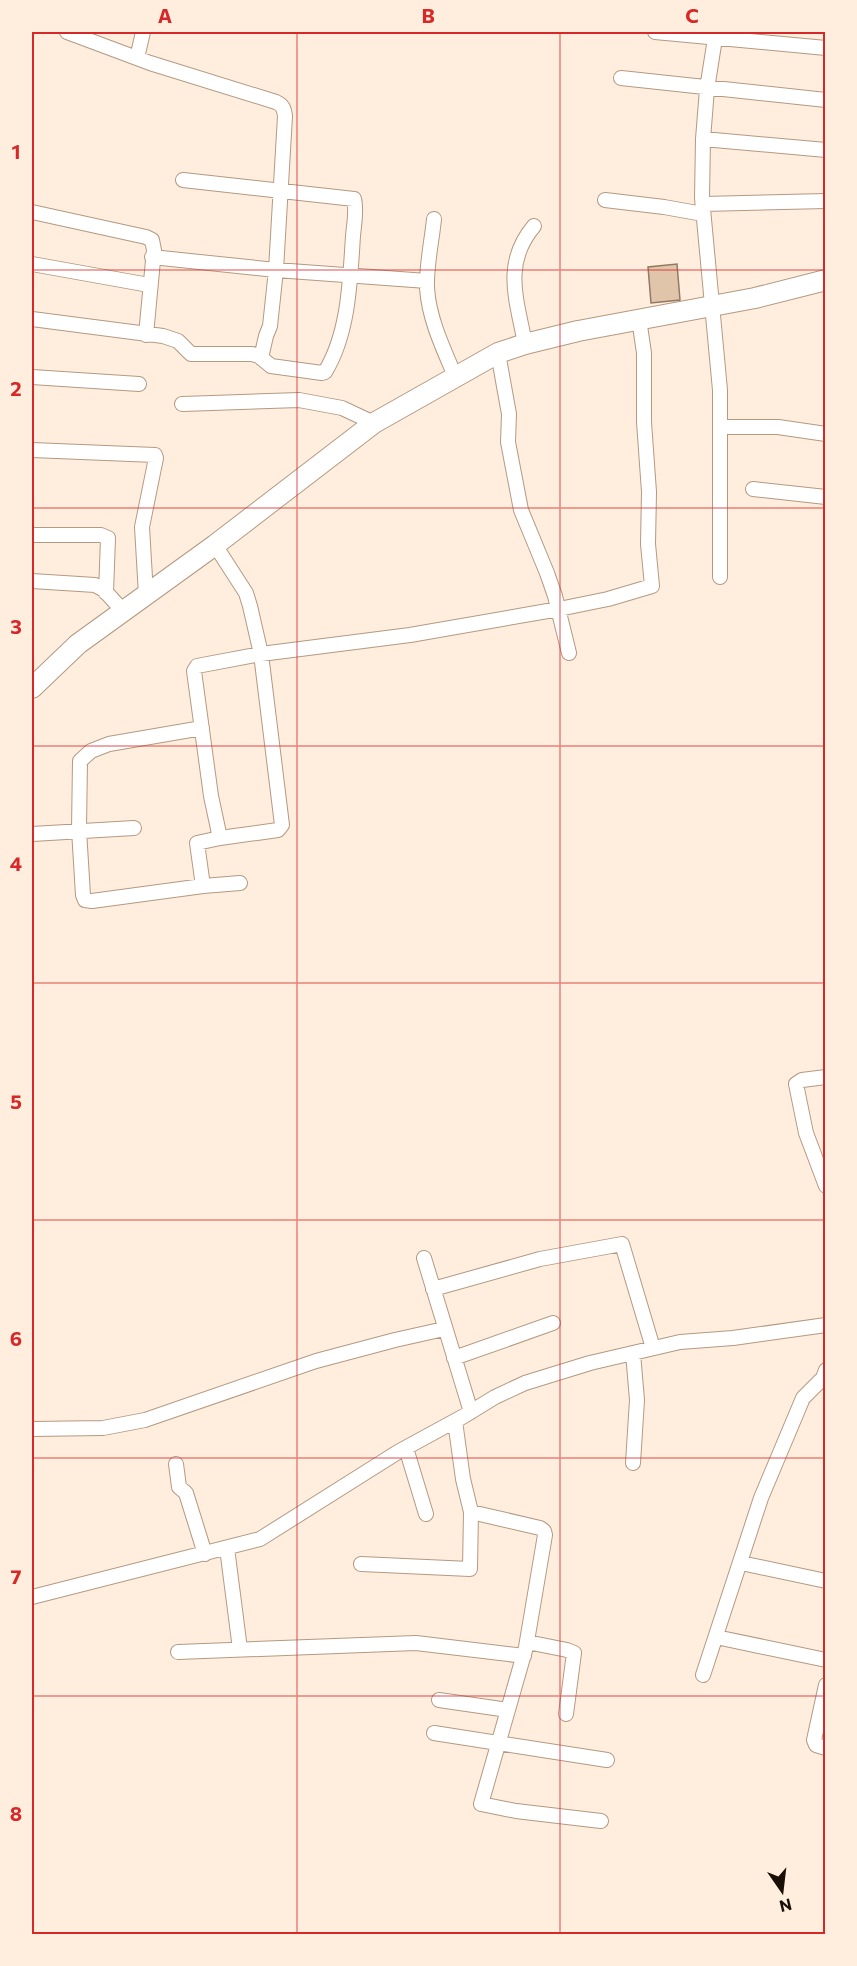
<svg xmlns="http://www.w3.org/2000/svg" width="857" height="1966" viewBox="0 0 857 1966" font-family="Commissioner,sans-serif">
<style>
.building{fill:#e0c5ab;stroke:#927961;stroke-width:1.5}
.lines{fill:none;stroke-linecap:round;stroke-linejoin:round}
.street-casing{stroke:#b49981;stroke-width:16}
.secondary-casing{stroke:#b49981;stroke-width:22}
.street{stroke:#fff;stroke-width:14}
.secondary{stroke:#fff;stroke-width:20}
.grid{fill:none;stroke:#d62828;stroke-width:1.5;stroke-opacity:0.55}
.neatline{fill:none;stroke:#d62828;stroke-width:2}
.grid-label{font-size:20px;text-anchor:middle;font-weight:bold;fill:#d62828}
</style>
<rect width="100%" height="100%" fill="#ffeede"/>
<path class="building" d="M677,264L680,300L651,303L648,267Z"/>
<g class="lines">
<g class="street-casing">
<path id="street" d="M67,32L150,63L276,102C283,105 284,109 285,116L276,270L270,326L266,336L261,358
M655,32L826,48
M716,32L707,89L703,139L702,198L720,390V577
M137,58L143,32
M621,78L826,100
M703,139L826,150
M605,200L664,207L703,214
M703,204L826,201
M32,212L146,237L152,240L154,250L146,335
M434,219C432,240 426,267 427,288C429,319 443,348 455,376
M152,257L276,270L427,281
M32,264L149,285
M32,319L163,336L178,341L191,354H252L259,356L271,366L322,373L325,372C349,333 350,280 353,236C354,224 357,210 354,199L183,180
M525,344C517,300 502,264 534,226
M498,353L509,414L508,442L521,510L547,573L555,596L569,653
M32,377L139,384
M182,404L299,400L342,408L374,423
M720,427H778L826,434
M32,450L155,455L156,458L142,527L146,595
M753,489L826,497
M32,535H101L108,538L106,593
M32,581L95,585L104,590L124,612
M202,728L109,744L91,751L80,761L79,830L83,895L85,900L92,901L203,886L240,883
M32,834L134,828
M220,838L211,796L194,671L197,666L261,654L410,635L559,609L608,599L652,586L648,544L649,492L644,422V353L639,319
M203,886L197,843L220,838L278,830L282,825L261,654L250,606L246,593L215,545
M826,1077L802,1080L796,1084L806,1133L826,1186
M424,1258L471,1412
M433,1289L540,1259L622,1244L653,1348
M454,1358L553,1323
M455,1421L463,1479L471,1512L540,1528L544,1531L545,1535L526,1647L481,1804L516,1811L601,1821
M32,1429L103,1428L145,1420L316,1361L395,1340L444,1329
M406,1448L426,1514
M633,1463L637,1400L633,1353
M176,1464L179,1487L186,1493L205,1554
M227,1548L240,1649
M741,1563L826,1581
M361,1564L470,1569L471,1512
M32,1597L260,1539L398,1452L464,1416L495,1397L525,1383L590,1363L680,1342L733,1338L826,1325
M716,1637L826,1660
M527,1642L567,1650L574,1653L566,1714
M178,1652L416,1643L524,1656
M703,1675L761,1498L803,1398L823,1378L826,1370
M826,1685L814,1740L816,1745L826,1748
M439,1700L508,1710
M434,1733L607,1760"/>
</g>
<g class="secondary-casing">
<path id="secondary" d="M32,688L78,644L215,545L374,423L498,353L525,344L578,331L755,298L826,280"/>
</g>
<use href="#street" class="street"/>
<use href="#secondary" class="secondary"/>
</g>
<path class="grid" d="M297,32V1934M560,32V1934M32,270H826M32,508H826M32,746H826M32,983H826M32,1220H826M32,1458H826M32,1696H826"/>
<rect width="857" height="1966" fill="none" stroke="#ffeede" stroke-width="66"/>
<g transform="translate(782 1891) rotate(166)" stroke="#ffeede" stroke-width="4.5" paint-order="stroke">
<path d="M0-4.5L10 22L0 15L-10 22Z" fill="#190f07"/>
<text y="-9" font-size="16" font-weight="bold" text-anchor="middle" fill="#190f07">N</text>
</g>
<rect x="33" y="33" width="791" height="1900" class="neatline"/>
<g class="grid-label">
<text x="165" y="23">A</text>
<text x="428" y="23">B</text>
<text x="692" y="23">C</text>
<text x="16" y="159">1</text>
<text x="16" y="396">2</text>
<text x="16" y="634">3</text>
<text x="16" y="871">4</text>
<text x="16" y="1109">5</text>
<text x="16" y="1346">6</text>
<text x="16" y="1584">7</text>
<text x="16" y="1821">8</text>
</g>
</svg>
